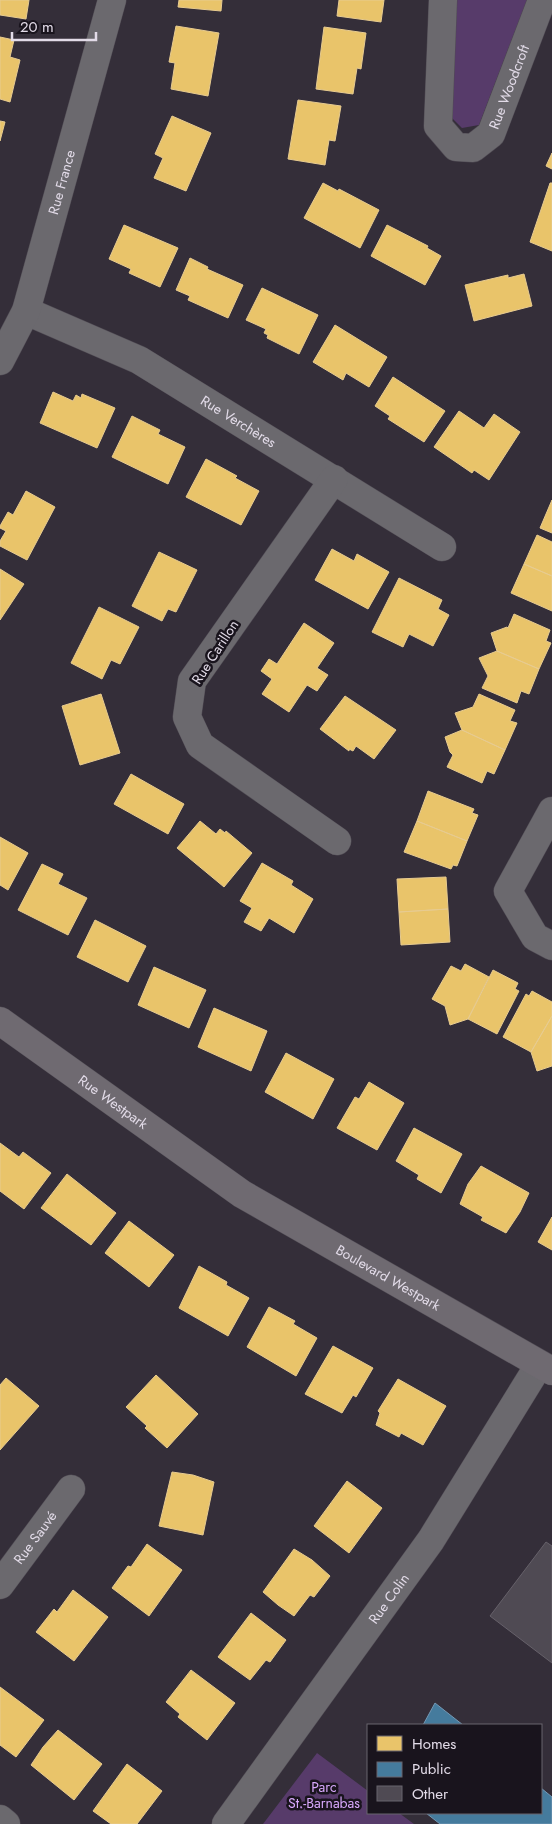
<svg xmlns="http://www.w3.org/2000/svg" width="552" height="1824" viewBox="0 0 552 1824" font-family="Jost,sans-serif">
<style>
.green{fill:#573b6a}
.homes{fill:#e9c46a;stroke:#e7cb90}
.public{fill:#457b9d;stroke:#7498b4}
.building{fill:#4f4a53;stroke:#66616a}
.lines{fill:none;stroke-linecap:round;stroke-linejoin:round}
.street-casing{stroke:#504b54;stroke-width:29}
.secondary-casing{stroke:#504b54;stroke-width:29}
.street{stroke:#6b696e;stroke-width:28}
.secondary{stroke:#6f6a71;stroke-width:28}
.labels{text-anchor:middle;stroke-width:5;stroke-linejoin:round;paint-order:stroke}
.street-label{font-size:14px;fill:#e2dbe8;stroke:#19141d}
.park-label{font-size:14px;fill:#d7a8fb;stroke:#19141d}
</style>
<rect width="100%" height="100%" fill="#342e39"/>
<path class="green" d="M455,0H527L479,125L462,128L452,118Z
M317,1753L368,1791V1813H399L414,1824H263Z"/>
<path class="homes" d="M0,0H29L26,19L0,15Z
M179,0H222L221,11L178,7Z
M339,0H384L381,22L337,16Z
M176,26L219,33L208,96L171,89L175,63L169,62Z
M324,27L366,33L361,69L357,68L353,94L316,89Z
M0,37L14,40L10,57L20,60L10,102L0,99Z
M298,100L341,106L335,141L329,140L325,165L288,159Z
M172,116L211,133L186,191L154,178L163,158L155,154Z
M0,121L5,122L0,141Z
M552,153V169L546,166Z
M323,183L338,191L339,189L379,210L360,248L304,218Z
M550,183H552V251L530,242Z
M124,225L178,248L160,287L129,273L131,269L109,259Z
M387,225L428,246L427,248L441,256L425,285L371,256Z
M190,258L208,267L207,269L243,285L228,318L188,300L190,296L176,290Z
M524,274L532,306L474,321L465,285L508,275V278Z
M262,288L318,315L299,354L267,338L268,335L264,333L266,329L246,320Z
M335,325L387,357L369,387L346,373L343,380L313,362Z
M393,377L445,411L424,442L388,419L390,416L375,406Z
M53,392L73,401L76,395L81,398L82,394L115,408L97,448L40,423Z
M459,411L484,428L494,414L520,432L489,480L474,470L472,473L434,447Z
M132,416L160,430L158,434L185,447L168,484L112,457Z
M206,459L237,476L235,478L259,491L241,525L186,497Z
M26,491L55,507L27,560L0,546V541L6,531L0,528V526L8,512L13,515Z
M552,500V533L540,528Z
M537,535L552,542V576L524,564Z
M332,549L354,561L357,554L389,572L368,609L315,580Z
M159,552L197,570L176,612L168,609L162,621L132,606Z
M524,564L552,576V611L511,593Z
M0,569L24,584L0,620Z
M399,578L442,600L438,609L449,615L433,646L409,634L403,647L372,632Z
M99,607L139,627L120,664L111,660L102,679L71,663Z
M514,614L550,630L546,641L551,643L539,669L497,651L491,633L507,627L508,628Z
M304,623L334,643L317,668L328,675L317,691L307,685L289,712L262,694L272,679L261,671L269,659L277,664Z
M497,651L539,669L529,694L521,691L517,703L482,688L488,676L479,658Z
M101,694L120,753L80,765L62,706Z
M479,694L515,710L510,721L517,723L505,750L462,730L455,713L473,707Z
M345,696L396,730L374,759L356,746L353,751L349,749V751L320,729Z
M462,730L505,750L494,774L487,771L482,783L447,767L453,755L450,752L445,737Z
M131,774L184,804L168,834L114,804Z
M428,791L474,809L472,813L478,815L467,841L417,821Z
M200,821L216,834L220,829L225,833L226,831L252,853L224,887L177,848Z
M417,821L467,841L457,866L453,865L451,869L404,852Z
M0,837L28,853L8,890L0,885Z
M262,863L293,881L291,885L313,899L294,933L269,918L261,931L244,922L252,908L240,901Z
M42,864L63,874L58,884L87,898L68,935L18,910Z
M446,877L448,909L399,912L397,879Z
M448,909L450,942L401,945L399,912Z
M95,920L146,946L128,982L77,957Z
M465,964L489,977L468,1019L450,1025L445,1006L432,999L451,966L461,971Z
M154,967L206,990L189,1028L138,1005Z
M493,970L518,983L515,989L519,991L497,1034L468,1019Z
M532,991L552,1002V1016L531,1052L503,1037L526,994L529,996Z
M214,1008L267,1031L251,1071L198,1047Z
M552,1016V1066L537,1071L531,1052Z
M286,1053L334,1079L313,1119L265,1092Z
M369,1082L404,1103L377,1150L337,1128L355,1097L359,1099Z
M414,1128L462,1154L441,1193L417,1179L419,1175L396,1161Z
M0,1143L19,1157L23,1152L51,1173L24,1209L0,1191Z
M481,1166L529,1193L520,1212L506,1233L481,1220L483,1217L460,1204L468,1184Z
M67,1174L116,1213L91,1245L41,1208Z
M552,1217V1250L538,1242Z
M129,1221L174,1255L149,1287L105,1253Z
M199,1266L227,1282L226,1285L249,1298L228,1336L179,1308Z
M269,1307L295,1321L293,1324L317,1338L296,1376L247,1347Z
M333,1346L373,1368L356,1397L353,1395L342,1413L305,1394Z
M156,1375L198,1414L167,1448L145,1428L147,1426L126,1407Z
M6,1378L39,1406L0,1450V1385Z
M398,1379L446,1406L423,1445L401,1433L399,1437L376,1425L380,1413L378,1411Z
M172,1472L193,1475L214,1482L203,1535L159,1526Z
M347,1481L382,1508L349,1553L314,1526Z
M147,1544L182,1570L149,1616L112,1588L128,1566L131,1567Z
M294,1549L312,1560L330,1576L314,1597L310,1595L294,1616L278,1605L263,1592Z
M73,1590L108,1617L74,1661L36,1632L54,1609L57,1612Z
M251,1613L286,1640L270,1662L266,1660L250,1680L218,1657Z
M191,1670L235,1703L207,1740L178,1717L180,1714L166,1702Z
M0,1687L44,1720L16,1757L0,1745Z
M58,1730L102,1764L74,1800L31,1765L43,1747Z
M127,1764L162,1791L137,1824H111L93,1811Z"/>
<path class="public" d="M435,1703L463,1725H423Z
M541,1788L552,1797V1824H440L426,1813H541Z"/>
<path class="building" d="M546,1542L552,1546V1663L490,1616Z"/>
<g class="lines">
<g class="street-casing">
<g id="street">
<path id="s1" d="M443,0L438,126L456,147L473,148L491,134L542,0"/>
<path id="s2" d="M26,311L139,360L442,547"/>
<path id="s3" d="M0,361L26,311L112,0"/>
<path d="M334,479L192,681L187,717L200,745L337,841"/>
<path d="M552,811L508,891L535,937L552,946"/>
<path id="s4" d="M0,1585L71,1489"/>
<path d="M0,1819L6,1824"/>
<path id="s5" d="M226,1824L431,1540L539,1365"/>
</g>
</g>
<g class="secondary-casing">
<g id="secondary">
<path id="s6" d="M0,1021L242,1194L552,1371"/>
</g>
</g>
<use href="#street" class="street"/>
<use href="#secondary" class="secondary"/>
</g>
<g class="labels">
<g class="street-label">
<text dy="5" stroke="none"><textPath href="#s1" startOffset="244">Rue Woodcroft</textPath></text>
<text dy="5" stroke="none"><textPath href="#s3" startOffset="190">Rue France</textPath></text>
<text dy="5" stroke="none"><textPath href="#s2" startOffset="240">Rue Verchères</textPath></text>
<text transform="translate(215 652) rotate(-57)" y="5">Rue Carillon</text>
<text dy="5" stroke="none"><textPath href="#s6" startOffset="139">Rue Westpark</textPath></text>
<text dy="5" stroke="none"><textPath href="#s6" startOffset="466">Boulevard Westpark</textPath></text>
<text dy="5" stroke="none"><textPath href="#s4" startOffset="59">Rue Sauvé</textPath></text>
<text dy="5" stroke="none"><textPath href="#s5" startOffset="278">Rue Colin</textPath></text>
</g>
<g class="park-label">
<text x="324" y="1792">Parc<tspan x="324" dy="16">St.-Barnabas</tspan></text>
</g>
</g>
<rect x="367" y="1724" width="175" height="90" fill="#19141d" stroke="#69646e"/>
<rect x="377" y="1736" width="25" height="15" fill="#e9c46a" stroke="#69646e"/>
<text x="412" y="1749" font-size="15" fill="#e2dbe8">Homes</text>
<rect x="377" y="1762" width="25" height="15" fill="#457b9d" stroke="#69646e"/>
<text x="412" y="1774" font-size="15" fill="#e2dbe8">Public</text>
<rect x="377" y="1786" width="25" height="15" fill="#4f4a53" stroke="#69646e"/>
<text x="412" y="1799" font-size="15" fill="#e2dbe8">Other</text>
<path d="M12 32v8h84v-8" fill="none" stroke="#e2dbe8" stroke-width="2.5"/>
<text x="20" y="32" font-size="15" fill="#e2dbe8" stroke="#19141d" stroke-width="4" paint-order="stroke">20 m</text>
</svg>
